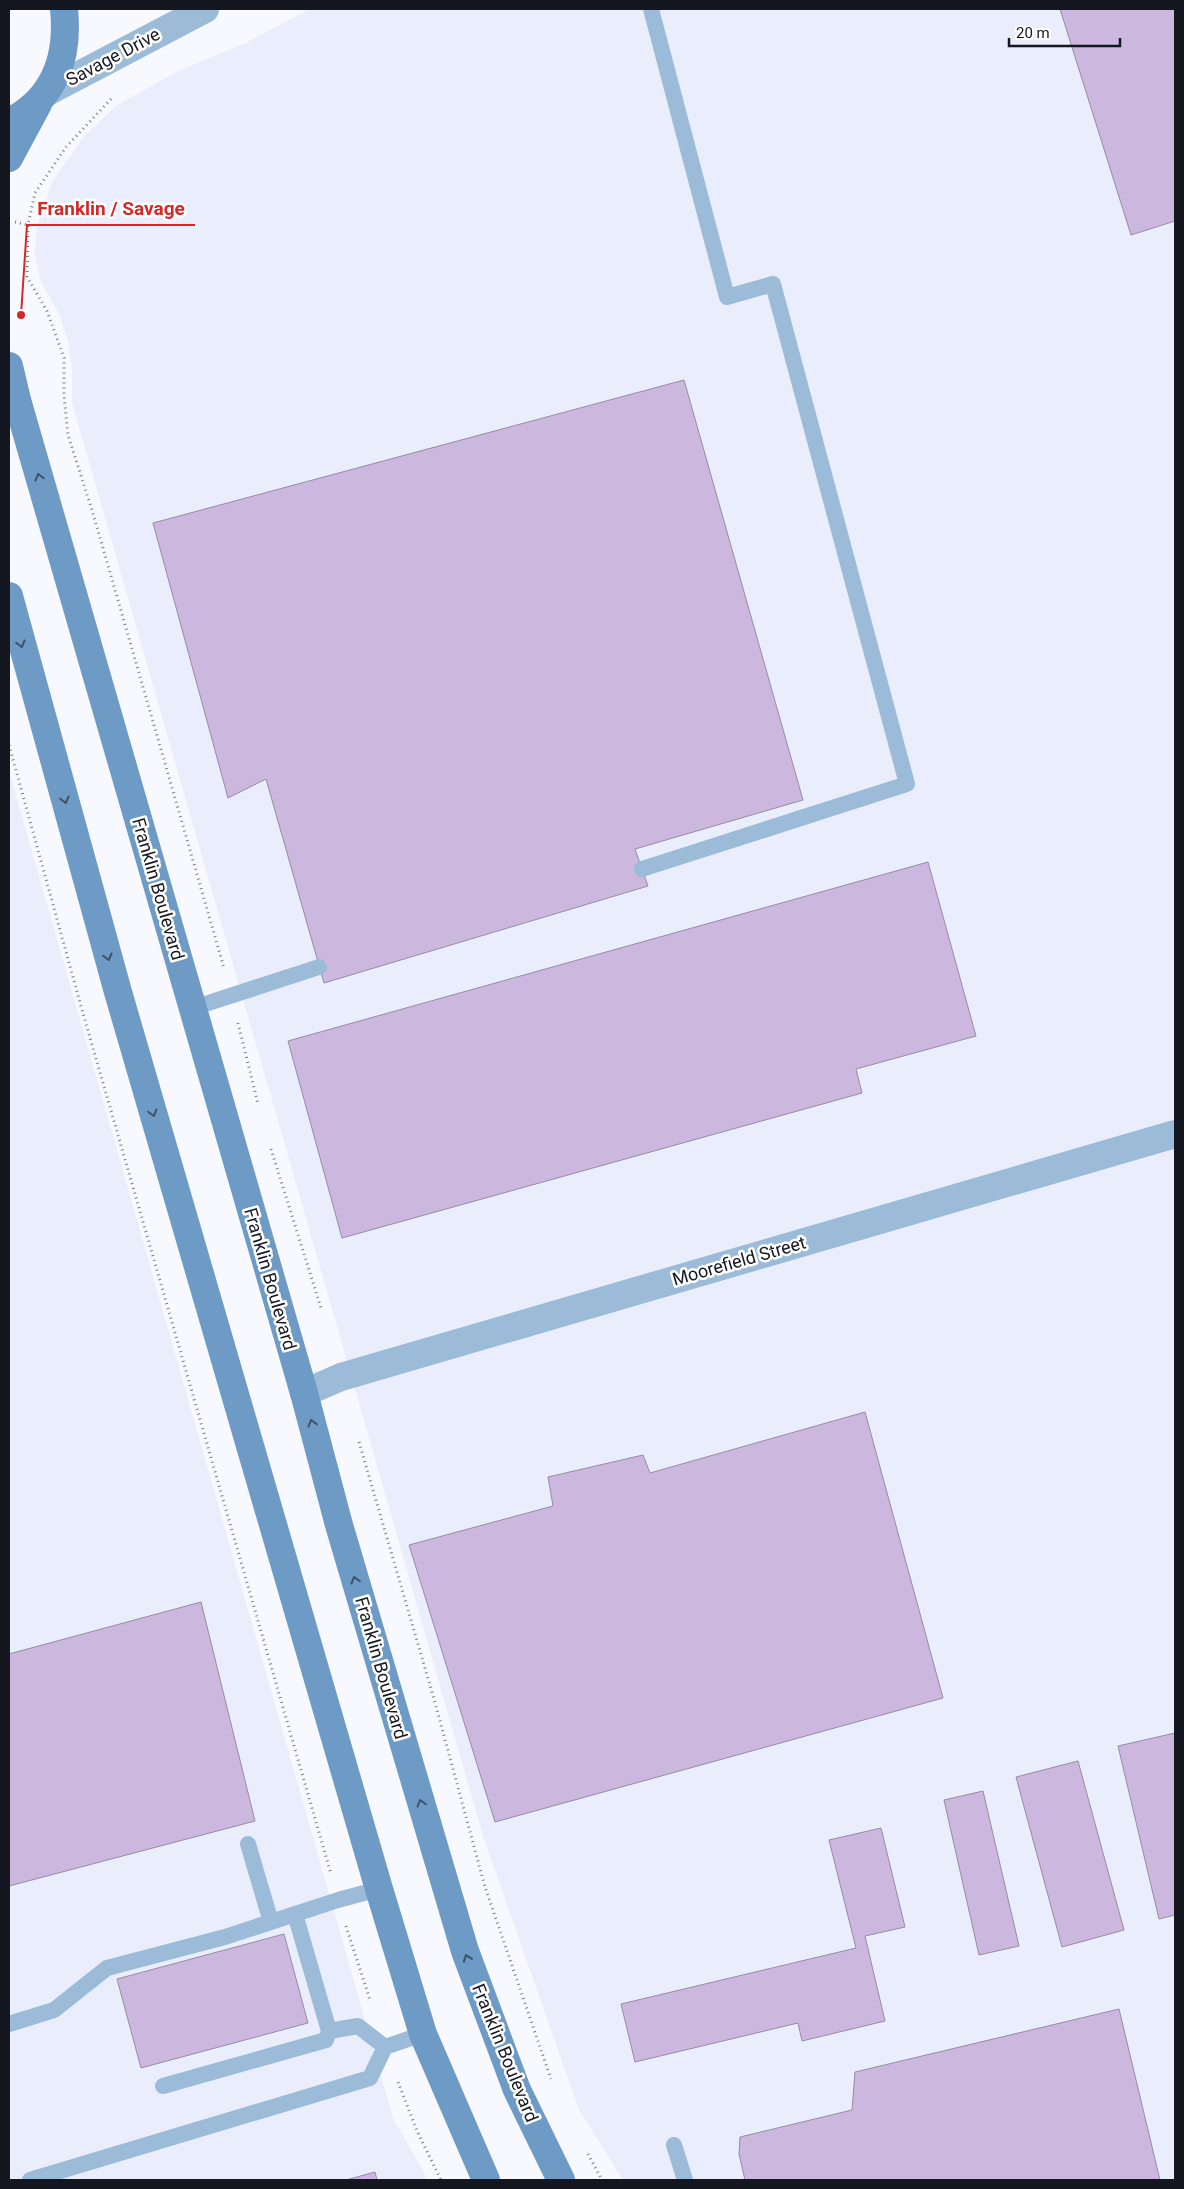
<svg xmlns="http://www.w3.org/2000/svg" width="1184" height="2189" viewBox="0 0 1184 2189" font-family="Roboto,sans-serif">
<style>
.built{fill:#eaedfb}
.building{fill:#ccb8df;stroke:#978ba4}
.lines{fill:none;stroke-linecap:round;stroke-linejoin:round}
.path{stroke:#7d7f86;stroke-width:3;stroke-dasharray:1 4;stroke-linecap:butt}
.service{stroke:#9cbbd8;stroke-width:16}
.minor{stroke:#9cbbd8;stroke-width:28}
.secondary{stroke:#6d9bc5;stroke-width:28}
.oneway{stroke:#3d526a}
.labels{text-anchor:middle;stroke-width:5;stroke-linejoin:round;paint-order:stroke}
.street-label{font-size:18px;fill:#151720;stroke:#fff}
.leader{fill:none;stroke:#d62828;stroke-width:2}
.callout-dot{fill:#d62828;stroke:#fff;stroke-width:2}
.callout-label{font-size:19px;text-anchor:middle;font-weight:bold;fill:#d62828;stroke:#fff;stroke-width:5;stroke-linejoin:round;paint-order:stroke}
</style>
<rect width="100%" height="100%" fill="#f8f9ff"/>
<path class="built" d="M310,9H1175V2180H623L579,2110L484,1839L72,403V369L68,341L59,314L40,280L35,253L37,225L52,182L84,136L116,106L176,72L243,44Z
M9,771L393,2118L428,2180H9Z"/>
<path class="building" d="M1060,9H1175V221L1131,235Z
M684,380L803,800L635,849L648,886L324,983L266,779L228,798L153,523Z
M928,862L976,1036L856,1069L862,1093L342,1238L288,1041Z
M865,1412L943,1698L495,1822L409,1545L553,1506L548,1477L643,1455L650,1473Z
M201,1602L255,1821L9,1886V1654Z
M1175,1733V1915L1159,1919L1118,1746Z
M1078,1761L1124,1930L1062,1947L1016,1777Z
M983,1791L1019,1946L979,1955L944,1800Z
M881,1828L905,1927L865,1936L885,2021L802,2041L798,2023L635,2062L621,2004L856,1948L829,1840Z
M284,1934L308,2023L141,2068L117,1979Z
M1119,2009L1160,2180H745L739,2154L740,2137L852,2110L855,2072Z
M375,2172L377,2180H346Z"/>
<g class="lines">
<path class="path" d="M111,99L66,147L35,193L28,225L27,277L47,311L64,358V396L68,435L92,510L224,968
M15,222L28,225
M9,745L84,1017L331,1874
M238,1023L258,1104
M271,1149L321,1308
M359,1442L434,1699L485,1887L551,2079
M346,1926L370,2000
M398,2082L417,2131L441,2180
M588,2154L602,2180"/>
<path class="service" d="M642,869L907,784L773,284L727,297L651,9
M193,1008L319,967
M248,1844L271,1922
M9,2024L54,2010L107,1968L225,1937L338,1900L379,1889
M329,2031L358,2026L385,2047L423,2034
M163,2086L326,2040L329,2031L295,1914
M674,2145L685,2180
M30,2180L370,2078L385,2047"/>
<path class="minor" d="M47,92L205,9
M304,1393L341,1377L1175,1134"/>
<path class="secondary" d="M9,122C55,99 69,58 64,9
M9,158L38,104
M9,366L17,400L304,1393L339,1525L465,1951L517,2090L561,2180
M9,596L118,992L379,1889L423,2034L486,2180"/>
</g>
<defs><path id="oneway-chevron" d="M-2-3.5L2.5 0L-2 3.5" fill="none" stroke-width="1.6" stroke-linecap="round" stroke-linejoin="round" transform="scale(1.25)"/></defs>
<g class="oneway">
<use href="#oneway-chevron" transform="translate(39 477) rotate(-106)"/>
<use href="#oneway-chevron" transform="translate(21 644) rotate(75)"/>
<use href="#oneway-chevron" transform="translate(65 800) rotate(75)"/>
<use href="#oneway-chevron" transform="translate(108 957) rotate(75)"/>
<use href="#oneway-chevron" transform="translate(153 1113) rotate(74)"/>
<use href="#oneway-chevron" transform="translate(312 1423) rotate(-105)"/>
<use href="#oneway-chevron" transform="translate(355 1580) rotate(-106)"/>
<use href="#oneway-chevron" transform="translate(421 1803) rotate(-106)"/>
<use href="#oneway-chevron" transform="translate(467 1958) rotate(-110)"/>
</g>
<g class="labels">
<g class="street-label">
<text transform="translate(113 57) rotate(-28)" y="6">Savage Drive</text>
<text transform="translate(158 889) rotate(74)" y="6">Franklin Boulevard</text>
<text transform="translate(739 1261) rotate(-16)" y="6">Moorefield Street</text>
<text transform="translate(270 1279) rotate(74)" y="6">Franklin Boulevard</text>
<text transform="translate(381 1668) rotate(74)" y="6">Franklin Boulevard</text>
<text transform="translate(505 2053) rotate(68)" y="6">Franklin Boulevard</text>
</g>
</g>
<path class="leader" d="M21 315L27 225H195"/>
<circle class="callout-dot" cx="21" cy="315" r="5"/>
<g class="callout-label">
<text x="111" y="215">Franklin / Savage</text>
</g>
<rect width="1184" height="2189" fill="none" stroke="#151720" stroke-width="20"/>
<path d="M1009 38v8h111v-8" fill="none" stroke="#151720" stroke-width="2.5"/>
<text x="1016" y="38" font-size="15" fill="#151720" stroke="#ffffff" stroke-width="4" paint-order="stroke">20 m</text>
</svg>
